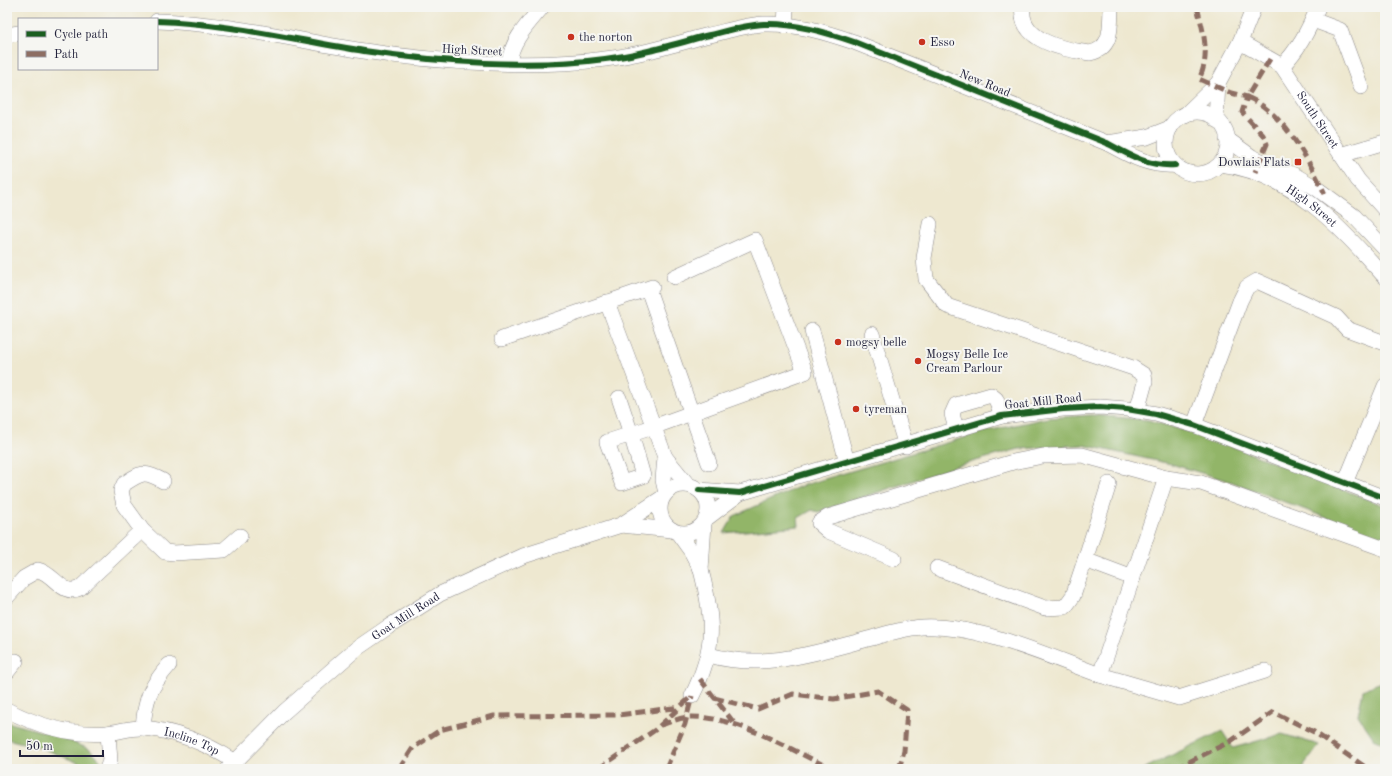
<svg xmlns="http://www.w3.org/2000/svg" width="1392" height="776" viewBox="0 0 1392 776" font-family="'Old Standard TT',serif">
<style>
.forest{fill:#92b568;stroke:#5a6c52}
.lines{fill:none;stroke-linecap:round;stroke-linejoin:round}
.minor-casing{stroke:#888586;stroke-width:16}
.minor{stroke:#fff;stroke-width:15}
.quiet{stroke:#8d6e63;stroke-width:5;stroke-dasharray:10 5;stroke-linecap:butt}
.cycleway-casing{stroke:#f6f6f2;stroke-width:8}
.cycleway{stroke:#1b5e20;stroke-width:6}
.poi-dot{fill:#c8321e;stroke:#f6f6f2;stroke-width:1.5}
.labels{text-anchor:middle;stroke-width:4;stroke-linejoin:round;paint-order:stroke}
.poi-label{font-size:12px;fill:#22223b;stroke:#f6f6f2;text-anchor:start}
.street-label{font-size:12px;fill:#22223b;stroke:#f6f6f2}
</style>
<rect width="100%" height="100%" fill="#f6f6f2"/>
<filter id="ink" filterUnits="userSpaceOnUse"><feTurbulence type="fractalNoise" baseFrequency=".025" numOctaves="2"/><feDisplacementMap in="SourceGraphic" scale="8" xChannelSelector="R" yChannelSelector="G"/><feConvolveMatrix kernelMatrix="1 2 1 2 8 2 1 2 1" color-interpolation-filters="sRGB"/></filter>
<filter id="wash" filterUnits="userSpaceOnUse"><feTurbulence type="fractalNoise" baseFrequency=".012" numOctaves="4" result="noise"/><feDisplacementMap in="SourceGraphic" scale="16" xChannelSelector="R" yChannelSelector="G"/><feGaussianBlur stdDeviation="0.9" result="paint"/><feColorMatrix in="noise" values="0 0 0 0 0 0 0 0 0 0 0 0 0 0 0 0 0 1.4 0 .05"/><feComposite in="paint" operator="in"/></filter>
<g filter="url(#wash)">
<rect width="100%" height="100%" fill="#eee8d0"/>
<path class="forest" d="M1092,415L1148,420L1216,440L1385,506V540L1232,482L1171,464L1083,445L1019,449L954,467L818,512L812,510L798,518L799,526L724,533L734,516L801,486L983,432L1047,418Z
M1385,680V744L1374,739L1358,715L1363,690Z
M7,722L58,736L89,749L103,763L100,769H83L84,765L39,747L7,739Z
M1222,731L1233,748L1282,734L1319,745L1301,769H1143Z"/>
</g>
<g filter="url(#ink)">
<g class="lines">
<g class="minor-casing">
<g id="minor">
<path d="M1023,7C1018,41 1065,50 1090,53C1113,48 1110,27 1111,7"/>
<path d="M1313,20L1340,30L1361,87"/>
<path d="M157,21C227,23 295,40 364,51C437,62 532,69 605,59C639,55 672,45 705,36C724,32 744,25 764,24C795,23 825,32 854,42L1107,143C1129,155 1149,167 1175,165"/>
<path d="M785,26L786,7"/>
<path d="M7,35L19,33"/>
<path id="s1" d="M1240,42L1282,66L1358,180L1385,210"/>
<path d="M509,63C511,41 528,24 542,7"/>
<path d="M1282,66C1299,49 1309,30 1318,7"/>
<circle cx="1197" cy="143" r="31"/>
<path d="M1185,115L1218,83L1240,42L1254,7"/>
<path d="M1216,120L1218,83"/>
<path d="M1227,139L1252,157L1296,176L1316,188L1354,216L1385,249"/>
<path d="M1107,143L1147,137L1170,128"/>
<path d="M1341,155L1385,142"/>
<path id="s2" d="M1220,164C1291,172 1340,227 1385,277"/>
<path d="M930,224L924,258L926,279L947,306L1133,368L1144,375L1145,382L1137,411"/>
<path d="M648,289L709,463"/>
<path d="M607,302L665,457"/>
<path d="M812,331L847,462"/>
<path d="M872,334L906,446"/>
<path d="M502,339L652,287"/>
<path d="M619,398L631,434L643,476L622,483L607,442C622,437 638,432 653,427L805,372L755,240L674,277"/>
<path d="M1194,425L1240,301L1247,287L1257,281L1336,317L1347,329L1385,343"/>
<path d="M956,429L952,414L956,405L991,395L996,399L1002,416"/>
<path d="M163,481C144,470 140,473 124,484L121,491L124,505L142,530L165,552L174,553L224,550L240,536"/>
<path d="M1345,483L1385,386"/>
<path d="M1109,484L1085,560L1133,578"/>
<circle cx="684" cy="509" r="24"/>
<path d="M699,490L740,493L1002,416L1063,409L1100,407L1127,409L1156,414L1194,425L1385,498"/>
<path d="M666,493L663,480L665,457L688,485"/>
<path d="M707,518L740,493"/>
<path d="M621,525L672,530"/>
<path d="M678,533L691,551L701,570L704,523"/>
<path d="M894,559L828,531L819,523L828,517L1013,462L1043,456L1082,455L1166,478"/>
<path d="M937,568L1045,608L1065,607L1073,596L1085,560"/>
<path d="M7,597L24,578L38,570C55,574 62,597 80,588L142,530"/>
<path d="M709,655C765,671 817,652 872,638C888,633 905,628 922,627C978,624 1047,656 1100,675L1166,478L1201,483L1385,549"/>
<path d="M7,672L16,661"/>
<path d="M1100,675L1179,698L1265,671"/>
<path d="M692,696C716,648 714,621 701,570"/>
<path id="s3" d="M7,710C38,726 72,736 107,733C120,732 130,727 143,728C177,731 206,743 234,761"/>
<path d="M143,728C145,699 150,687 169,665"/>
<path d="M107,769L110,761L108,733"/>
<path id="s4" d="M228,769L284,712L356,649L388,627L440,594L523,556L621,525L662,498"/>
</g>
</g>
<use href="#minor" class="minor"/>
<path class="quiet" d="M1197,7C1203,30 1211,56 1199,79L1231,93L1247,97L1242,112L1263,135L1267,144L1255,172
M1270,59L1247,97C1283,112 1309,160 1325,194
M700,679L734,723
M714,698L758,709L793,694L834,699L878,691L907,710L904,751L899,769
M661,725C670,722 679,718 688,717C737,715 788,749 832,769
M399,769L413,748L440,730L494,716L619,715L680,707
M598,769L655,730L692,696
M666,769L685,724L692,696
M1175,769L1231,741L1273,712L1314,732L1368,769"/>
<g class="cycleway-casing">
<path id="cycleway" d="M157,21C227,23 295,40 364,51C437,62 532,69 605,59C639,55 672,45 705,36C724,32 744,25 764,24C795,23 825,32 854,42L1107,143C1129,155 1149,167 1175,165
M699,490L740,493L1002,416L1063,409L1100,407L1127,409L1156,414L1194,425L1385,498"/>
</g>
<use href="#cycleway" class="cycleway"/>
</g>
</g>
<g class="poi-dot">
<circle cx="571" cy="37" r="4"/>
<circle cx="922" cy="42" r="4"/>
<rect x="1294" y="158" width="8" height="8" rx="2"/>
<circle cx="838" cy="342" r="4"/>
<circle cx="918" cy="361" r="4"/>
<circle cx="856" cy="409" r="4"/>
</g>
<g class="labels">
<g class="poi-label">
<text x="579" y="41">the norton</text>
<text x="930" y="46">Esso</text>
<text x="1290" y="166" text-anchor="end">Dowlais Flats</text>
<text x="846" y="346">mogsy belle</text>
<text x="926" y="358">Mogsy Belle Ice<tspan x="926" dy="14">Cream Parlour</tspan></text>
<text x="864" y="413">tyreman</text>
</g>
<g class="street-label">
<text transform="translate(472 50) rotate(3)" y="4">High Street</text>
<text transform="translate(985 83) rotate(22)" y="4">New Road</text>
<text dy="4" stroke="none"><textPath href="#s1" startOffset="113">South Street</textPath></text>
<text dy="4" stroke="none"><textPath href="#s2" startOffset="102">High Street</textPath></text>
<text transform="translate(1043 401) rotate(-6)" y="4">Goat Mill Road</text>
<text dy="4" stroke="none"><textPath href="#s4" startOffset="235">Goat Mill Road</textPath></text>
<text dy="4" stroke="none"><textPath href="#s3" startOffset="191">Incline Top</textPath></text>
</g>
</g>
<rect width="1392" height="776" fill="none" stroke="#f6f6f2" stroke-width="24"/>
<rect x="18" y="18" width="140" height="52" fill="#f6f6f2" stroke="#a1a1a9"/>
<rect x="26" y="31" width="20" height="6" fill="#1b5e20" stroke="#a1a1a9"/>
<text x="54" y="38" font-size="12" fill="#22223b">Cycle path</text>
<rect x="26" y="51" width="20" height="6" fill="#8d6e63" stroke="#a1a1a9"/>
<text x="54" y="58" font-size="12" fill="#22223b">Path</text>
<path d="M20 750v6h83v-6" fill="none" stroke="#22223b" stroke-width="2"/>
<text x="26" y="750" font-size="12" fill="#22223b" stroke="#f6f6f2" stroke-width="3" paint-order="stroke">50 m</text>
</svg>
